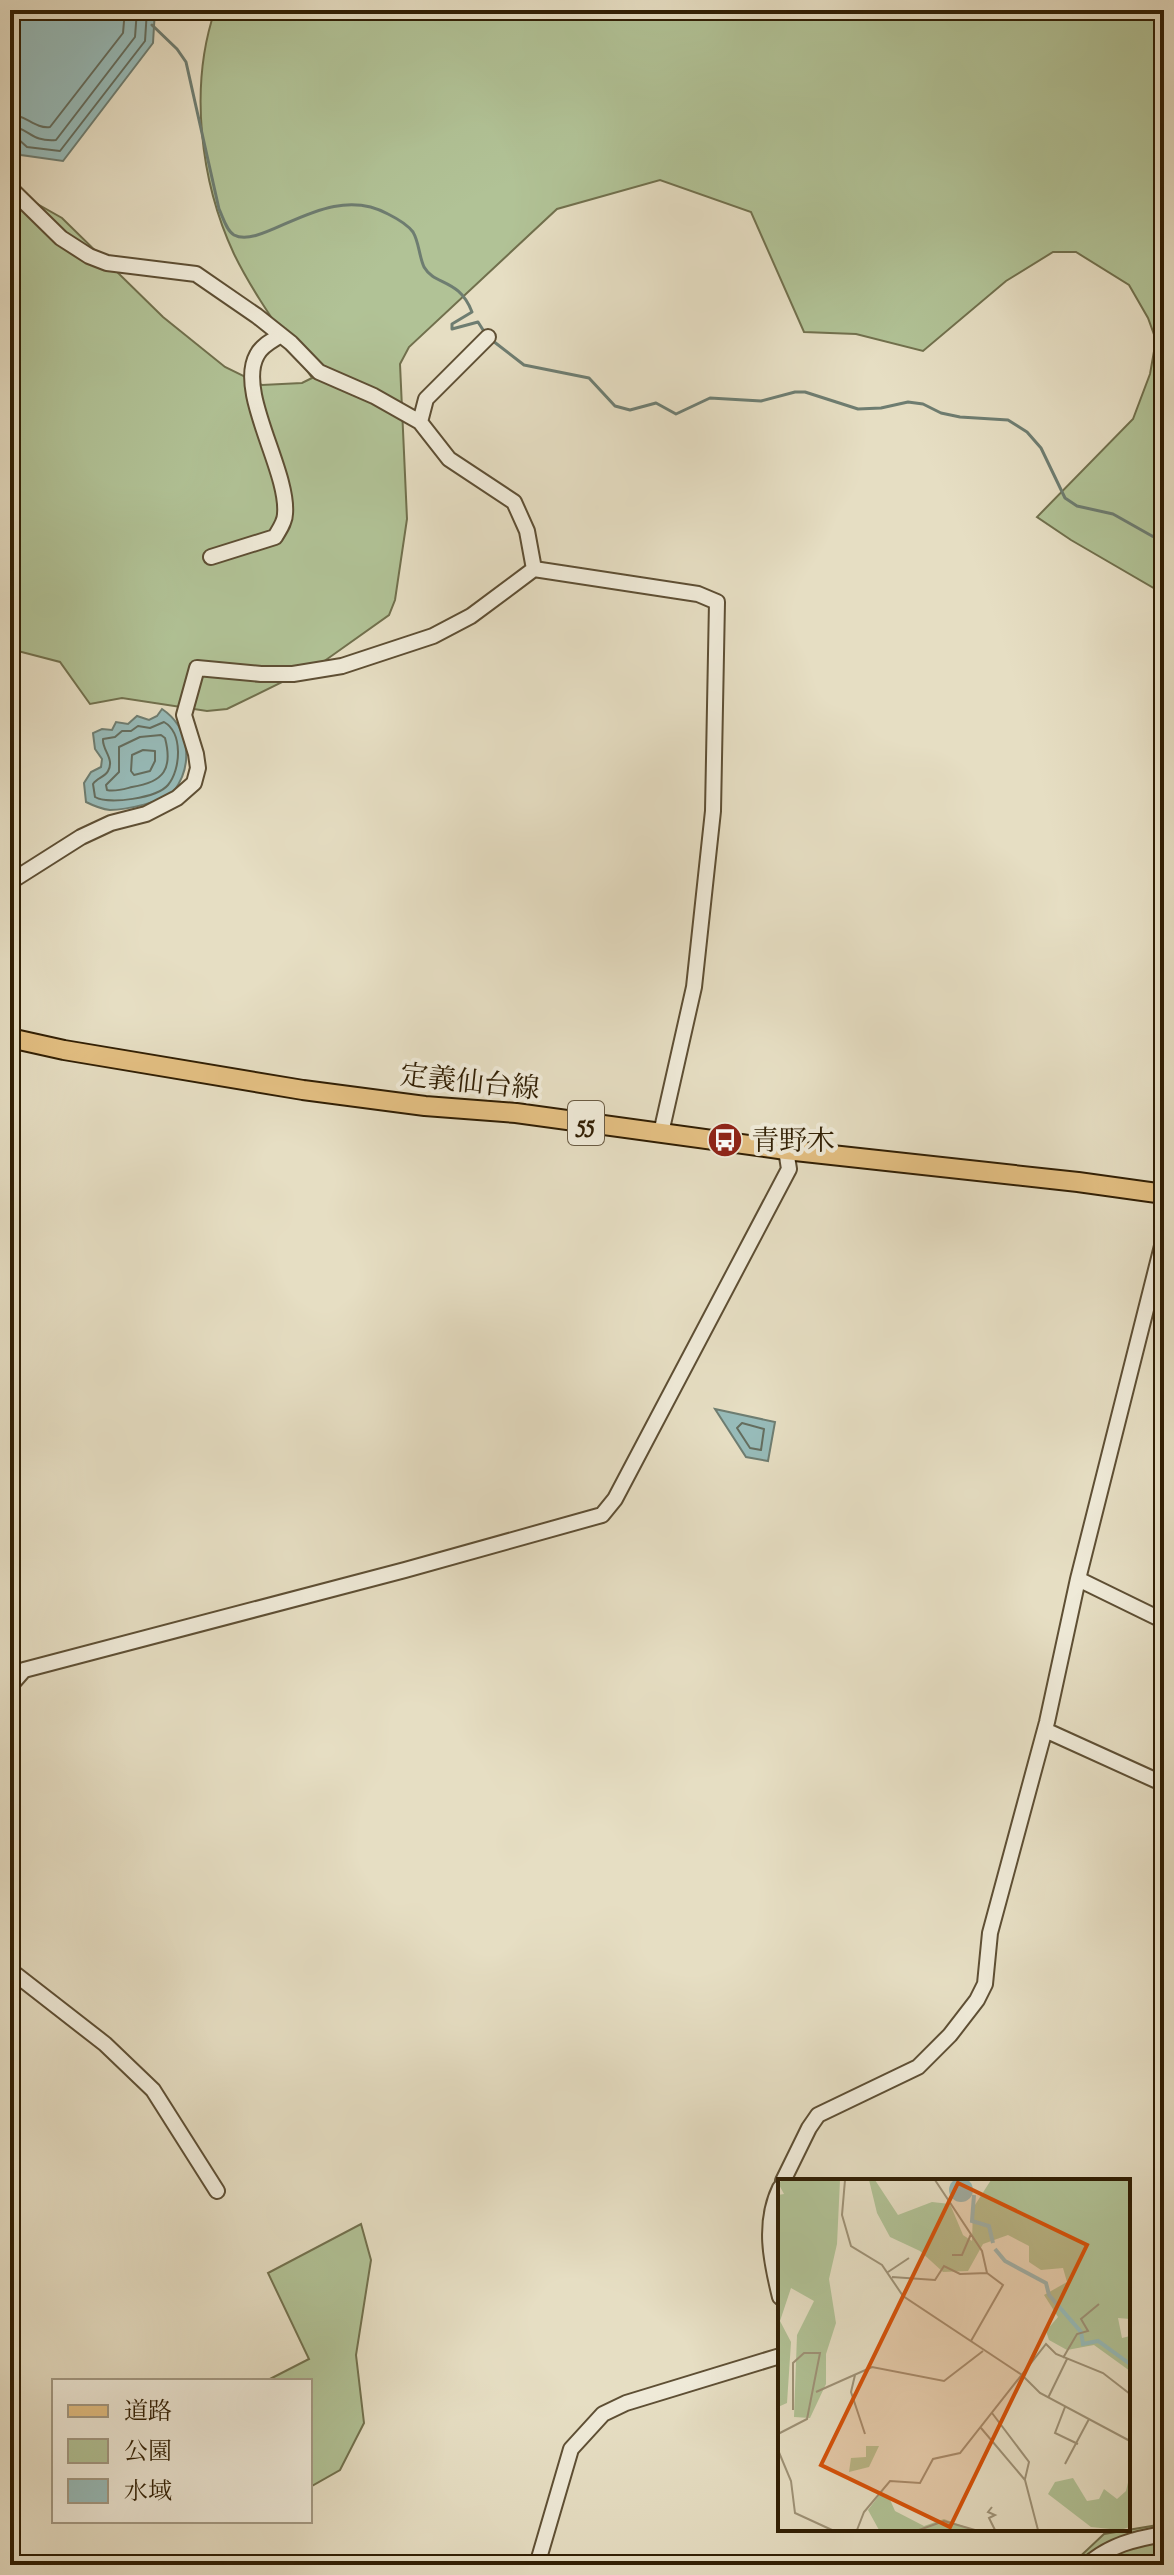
<svg xmlns="http://www.w3.org/2000/svg" width="1174" height="2575" viewBox="0 0 1174 2575" font-family="'Sorts Mill Goudy','Noto Serif JP',serif">
<style>
.green{fill:#b1c296;stroke:#71704d;stroke-width:2}
.water{fill:#97bbb9;stroke:#6e7d71;stroke-width:2}
.lines{fill:none;stroke-linecap:round;stroke-linejoin:round}
.shore{stroke:#646d5e;stroke-width:2}
.stream{stroke:#6e7d71;stroke-width:3}
.minor-casing{stroke:#5e4f34;stroke-width:18}
.major-casing{stroke:#311f04;stroke-width:22}
.minor{stroke:#efead8;stroke-width:14}
.major{stroke:#e3bf82;stroke-width:18}
.labels{text-anchor:middle;stroke-width:8;stroke-linejoin:round;paint-order:stroke}
.shield{fill:#efead8;stroke:#6a5c44;stroke-width:2}
.shield-label{font-size:26px;font-weight:bold;fill:#311f04}
.street-label{font-size:28px;fill:#311f04;stroke:#efead8}
.poi-label{font-size:28px;fill:#311f04;stroke:#efead8;text-anchor:start}
.inset-river{fill:none;stroke:#97bbb9;stroke-width:4}
.inset-road{fill:none;stroke:#9e9277;stroke-width:2}
.view{fill:#d6530b;fill-opacity:0.15;stroke:#d6530b;stroke-width:4}
.inset-edge{fill:none;stroke:#311f04;stroke-width:4}
</style>
<rect width="100%" height="100%" fill="#e6dec3"/>
<filter id="stains"><feTurbulence type="fractalNoise" baseFrequency=".0025" numOctaves="4"/><feColorMatrix values="0 0 0 0 .2 0 0 0 0 .09 0 0 0 0 .02 0 0 0 .5 -.17"/></filter>
<radialGradient id="worn" r=".72"><stop offset=".6" stop-color="#630" stop-opacity="0"/><stop offset="1" stop-color="#630" stop-opacity=".3"/></radialGradient>
<path class="green" d="M215,10H1164V594L1071,540L1037,517L1133,419L1150,374L1156,340L1148,318L1129,285L1076,252H1053L1006,281L923,351L856,334L804,332L751,212L660,180L557,209L409,347L400,364L407,519L395,600L389,615L323,662L227,709L207,711L122,698L90,704L60,662L10,649V192H16L62,218L163,317L225,367L262,385L302,383L312,378C286,338 255,297 234,254C200,181 189,86 215,10Z
M361,2224L371,2260L356,2355L364,2423L340,2470L310,2487V2381H266L309,2359L268,2273Z
M1164,2524V2565H1071L1104,2534Z"/>
<path class="water" d="M10,10H155L153,43L63,161L21,155L10,140Z
M162,709C189,727 194,764 174,791C165,802 124,810 110,810C101,809 94,806 86,802L84,783L91,772L101,767L102,759L95,749L93,733L102,729L112,730L116,722L128,724L137,716L149,720L157,716Z
M715,1409L775,1422L768,1461L746,1457Z"/>
<g class="lines">
<path class="shore" d="M10,114C26,115 35,129 50,127L123,33L125,10
M10,126C30,128 30,142 56,140L135,37L137,10
M10,136L17,138L27,147L60,151L145,41L147,10
M164,722C183,733 181,769 168,785C157,798 109,805 95,797L93,784C97,778 105,777 108,771C115,759 102,750 103,739L115,737L122,731H131L138,726L150,728Z
M161,735L165,738C173,769 164,782 132,787C124,789 115,792 107,790L106,785L119,772V747L140,737Z
M143,750L155,751V761L150,771L134,775L131,771L132,755Z
M742,1423L764,1429L761,1450L750,1448L737,1428Z"/>
<path class="stream" d="M152,25L177,49L186,62L219,209C223,217 226,230 234,235C263,251 327,180 388,214C396,218 407,224 413,232C419,242 419,256 424,267C435,286 459,278 472,312L452,324V329L478,322L485,333
M493,341L524,365L589,378L615,406L630,410L656,403L676,414L710,398L761,401L795,392H805L858,409L881,408L908,402L923,404L941,413L960,417L1008,420L1027,432L1041,448L1065,498L1077,506L1113,514L1152,536L1164,540"/>
<g class="minor-casing">
<path id="minor" d="M10,188L61,238L89,256L107,263L196,274L257,316L291,343L319,372L374,396L420,422L449,459L514,502L527,531L534,569
M420,422L426,399L488,337
M211,557L275,537C279,530 285,522 285,514C289,471 236,392 257,355C262,345 272,341 281,335
M10,882L81,837L111,823L146,814L177,798L194,783L198,768L196,754L184,715L197,668L261,674H293L342,666L433,636L471,616L534,569L698,594L717,602L713,811L694,987L661,1133
M1078,1579L1164,1621
M10,1686L24,1670L405,1570L602,1515L615,1499L789,1169L786,1150
M1045,1730L1164,1784
M10,1970L105,2044L153,2090L217,2191
M783,2181L809,2128L818,2115L918,2067L950,2035L977,2000L985,1984L990,1933L1047,1722L1078,1579L1164,1238
M780,2188C763,2223 771,2261 780,2297
M537,2565L571,2449L603,2414L626,2403L780,2356
M1087,2565C1110,2545 1134,2539 1164,2534"/>
</g>
<g class="major-casing">
<path id="major" d="M10,1038L64,1050L303,1090L425,1106L516,1113L786,1150L1078,1182L1164,1194"/>
</g>
<use href="#minor" class="minor"/>
<use href="#major" class="major"/>
</g>
<defs>
<g id="bus-disc" transform="scale(1.8)"><circle r="9.5" fill="#8f2418" stroke="#efead8"/><path d="M-5-6H5V4H4V6H2V4H-2V6H-4V4H-5ZM-3.5-4V0h7V-4ZM-3.5 1.2v1.5H-2V1.2ZM2 1.2v1.5H3.5V1.2Z" fill="#fff"/></g>
</defs>
<g fill-rule="evenodd">
<use href="#bus-disc" x="725" y="1140"/>
</g>
<g class="labels">
<rect class="shield" x="568" y="1101" width="36" height="44" rx="6"/>
<g class="shield-label">
<text x="586" y="1132">55</text>
</g>
<g class="street-label">
<text transform="translate(470 1081) rotate(6)" y="10">定義仙台線</text>
</g>
<g class="poi-label">
<text x="751" y="1150">青野木</text>
</g>
</g>
<g transform="translate(778 2179)">
<rect width="352" height="352" fill="#e6dec3"/>
<path d="M5,1H62L59,65L51,100L58,144L48,175V205L32,239L16,238L19,156L36,122L13,109L2,142L13,163L9,224L0,228V16L6,15L0,4ZM91,1H97L120,36L154,23L172,25L185,56L194,62L195,29L213,1H352V140L340,139L344,159L352,157V192L316,166L289,171L271,161L268,152L280,138L266,116L289,103L285,89L263,91L251,83V67L230,56L205,65L190,92L165,93L142,72L112,58L99,34ZM88,267H101L91,288L71,293L73,279L88,278ZM352,295V348L342,351L313,348L270,315L277,303L295,299L309,322L321,320L326,310L339,320L348,312ZM103,314L110,316L117,332L146,347L166,340L196,351H101L90,331Z" fill="#b1c296"/>
<path d="M171 11a12 12 0 1 1 24 0a12 12 0 1 1-24 0Z" fill="#97bbb9"/>
<path class="inset-river" d="M196,16L194,42L211,47L215,64M217,70L227,82L268,104L271,116L303,153L305,165L320,162L352,185"/>
<path class="inset-road" d="M67,1L64,36L73,67L104,86L125,117L244,196L262,214L352,262M157,1L204,72L209,94M174,76H184L193,55M110,93L131,79M114,98L157,101L166,87L182,95L209,94L225,106L193,162M285,179L299,155L310,152L303,140L321,125M77,196L73,213L87,255M38,213L94,188L166,202L205,172M270,219L289,180M287,228L277,254L300,265M214,234L251,283L247,300M203,249L247,301L260,351M0,255L29,240L42,174H26L15,184V231M0,271L13,302L17,334L54,351M287,285L311,240M214,328L210,333L217,336L211,339L217,351M79,351L86,333L112,302L142,304L155,280L182,274L268,165L278,175L325,194L352,215M141,351L166,342L197,351"/>
<path class="view" d="M180,4L309,66L172,348L43,286Z"/>
<rect width="352" height="352" class="inset-edge"/>
</g>
<rect width="1174" height="2575" fill="none" stroke="#e6dec3" stroke-width="40"/>
<rect x="12" y="12" width="1150" height="2551" fill="none" stroke="#311f04" stroke-width="4"/>
<rect x="20" y="20" width="1134" height="2535" fill="none" stroke="#311f04" stroke-width="2"/>
<rect x="52" y="2379" width="260" height="144" fill="#efead8" stroke="#a39983" stroke-width="2"/>
<rect x="68" y="2405" width="40" height="12" fill="#e3bf82" stroke="#a39983" stroke-width="2"/>
<text x="124" y="2419" font-size="24" fill="#311f04">道路</text>
<rect x="68" y="2439" width="40" height="24" fill="#b1c296" stroke="#a39983" stroke-width="2"/>
<text x="124" y="2459" font-size="24" fill="#311f04">公園</text>
<rect x="68" y="2479" width="40" height="24" fill="#97bbb9" stroke="#a39983" stroke-width="2"/>
<text x="124" y="2499" font-size="24" fill="#311f04">水域</text>
<rect width="100%" height="100%" filter="url(#stains)"/>
<rect width="100%" height="100%" fill="url(#worn)"/>
</svg>
